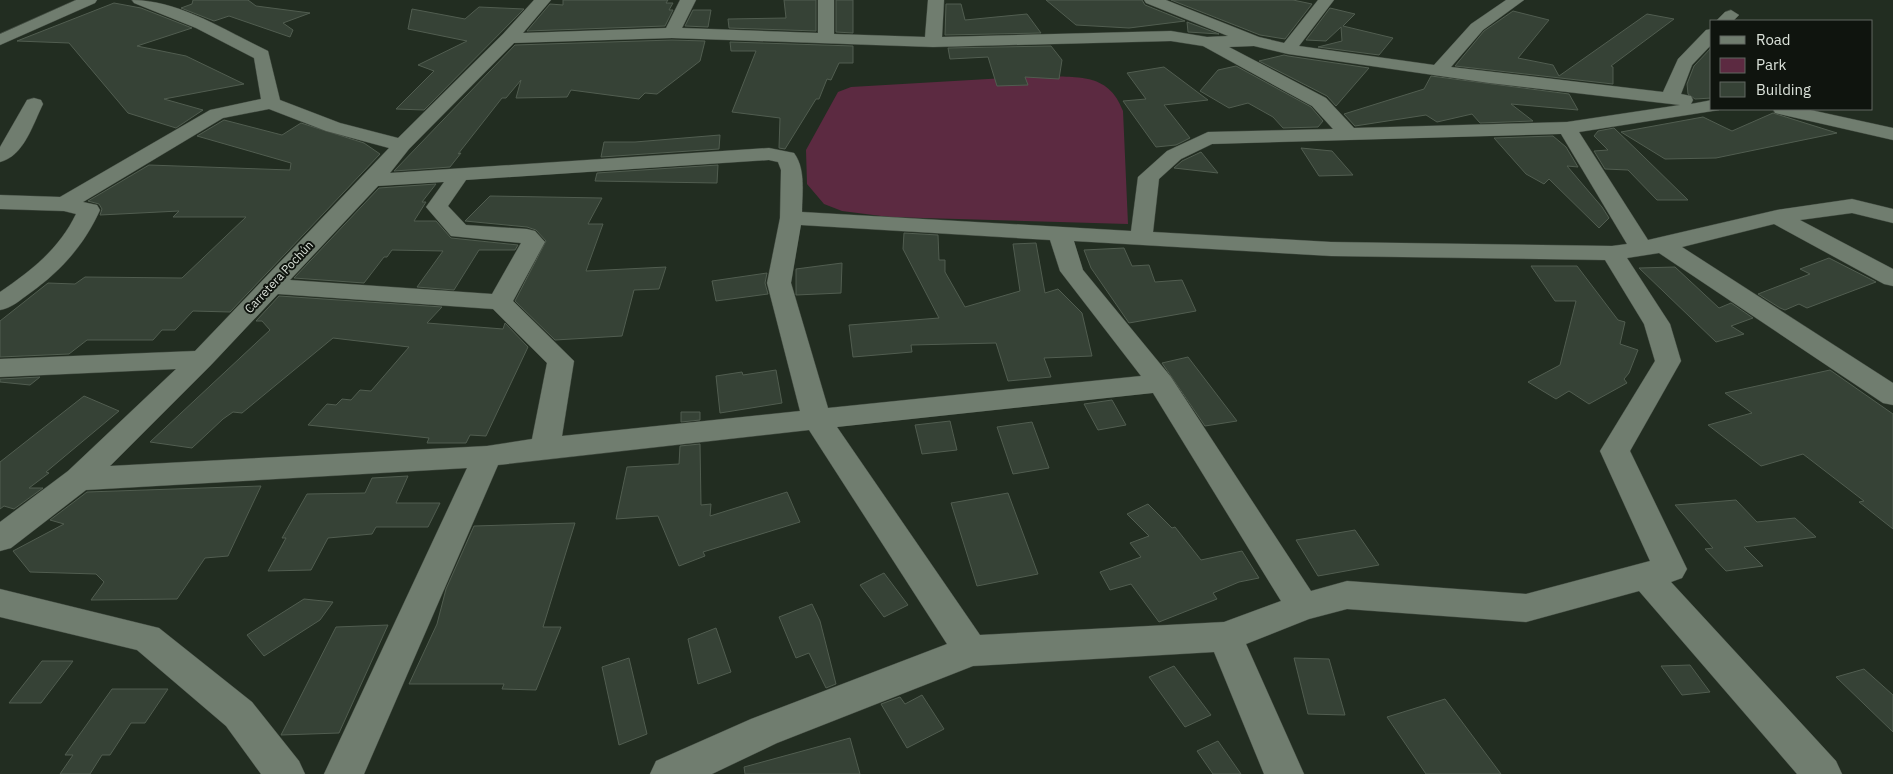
<svg xmlns="http://www.w3.org/2000/svg" width="1893" height="774" viewBox="0 0 1893 774" font-family="'IBM Plex Sans',sans-serif">
<style>
.green{fill:#5c2a41}
.building{fill:#364236;stroke:#515d50}
.lines{fill:none;stroke-linecap:round;stroke-linejoin:round}
.minor-casing{stroke:#414a40;stroke-width:1}
.minor{fill:#707d6f;fill-rule:evenodd}
.labels{text-anchor:middle;stroke-width:4;stroke-linejoin:round;paint-order:stroke}
.street-label{font-size:12px;fill:#dbe2da;stroke:#0f140e}
</style>
<rect width="100%" height="100%" fill="#222d21"/>
<path class="green" d="M1040,76C1076,78 1108,71 1123,111L1128,224L889,217L842,211L824,204L807,184L806,150L838,92L851,87Z"/>
<path class="building" d="M193,0H248L256,6L310,13L283,23L293,30L290,37L229,16L214,21L181,8L192,4Z
M563,0H668L666,3H673L669,10H673L665,26L527,31L550,4L563,5Z
M784,0H816V31L729,28L728,19L786,18Z
M836,0H853V33L836,32Z
M1046,0H1142L1145,5L1185,21L1129,28L1076,25Z
M1171,0H1293L1312,4L1285,39L1260,35Z
M114,3L141,8L192,28L137,46L186,56L244,84L164,99L203,110L176,128L128,113L69,43L17,41Z
M946,4H961L965,20L1027,14L1041,33L945,35Z
M479,7L524,9L424,110L396,109L434,71L418,65L467,41L408,29L412,9L465,19Z
M1330,8L1355,14L1343,26L1393,38L1379,55L1318,47L1342,41L1341,27L1326,41L1306,40Z
M693,10H711L708,27L685,26Z
M1513,11L1549,20L1518,58L1553,65L1559,76L1647,14L1674,19L1611,66L1613,67V84L1455,66L1484,31Z
M1187,22L1219,34L1188,32Z
M672,40L705,41L700,61L657,94L645,93L639,99L571,90L567,97L516,98L521,80L506,98H502L458,154L461,153L450,167L394,171L515,45Z
M730,42L853,46V63H839L831,80L827,79L819,99H816L785,149L779,148L780,118L732,112L756,51H731Z
M1051,46L1062,60L1059,79L1025,77L1028,85L997,86L988,57L950,59L948,48Z
M1712,47V98L1695,99L1688,94L1687,84L1694,66Z
M1284,55L1288,56L1369,68L1336,106L1327,96L1259,61Z
M1236,66L1311,107L1323,121L1318,127L1283,128L1273,117L1248,103L1229,108L1200,91L1218,70Z
M1164,67L1208,100L1164,105L1190,138L1176,145L1156,147L1123,101L1146,99L1127,73Z
M1431,76L1569,94L1578,110L1511,104L1533,121L1480,123L1472,114L1437,122L1426,115L1355,126L1344,114L1424,89Z
M1773,113L1837,133L1716,158L1665,159L1621,132L1703,117L1732,131Z
M224,120L282,135L301,123L364,143L380,154L230,312L193,311L175,330H162L153,340H87L69,354L0,357V321L48,283L75,284L85,277L182,278L246,217H173L179,211L100,215L102,209L99,204L88,201L149,165L290,170L291,163L197,136Z
M1614,128L1642,155L1688,200H1657L1628,170L1605,169L1594,151L1608,150L1594,136L1598,131Z
M720,135L719,149L601,157L604,142H635Z
M1553,136L1566,147L1578,167L1567,166L1602,207L1609,218L1599,228L1549,179L1544,184L1526,174L1494,138Z
M1301,148L1332,151L1353,175L1319,176Z
M1201,152L1218,173L1174,168L1182,161Z
M718,165L717,183L595,181L597,173Z
M436,184L422,202H426L414,221H436L451,238L518,245L515,250H479L454,290L417,287L443,251L392,250L387,257H384L364,283L294,278L379,188Z
M490,196L602,198L588,224H603L586,271L666,267L659,289L634,290L622,336L555,340L515,301L546,241L536,230L527,227L465,221Z
M904,233L938,235L939,260H945V272L965,307L1020,291L1013,244L1036,243L1045,293L1058,289L1082,313L1092,356L1044,358L1051,377L1008,381L996,343L911,345L912,352L853,357L849,325L939,318L903,249Z
M1124,248L1132,266L1149,265L1155,282L1182,280L1196,311L1129,323L1091,268L1084,250Z
M1829,258L1876,282L1807,308L1799,304L1785,310L1780,308L1758,294L1810,274L1800,269Z
M842,263L841,293L796,295V269Z
M1531,266H1577L1618,320L1625,322L1620,344L1638,350L1629,373L1624,379L1627,383L1589,404L1569,391L1556,399L1528,382L1560,365L1576,301H1555Z
M1675,267L1719,308L1731,303L1753,318L1731,326L1744,334L1716,342L1639,268Z
M767,273L765,283L768,294L716,301L712,281Z
M279,296L442,307L427,323L503,329L505,323L528,347L486,436L470,435L466,443H427L429,438L308,425L327,404L336,405L342,399L351,400L360,390L371,391L409,347L333,338L242,413L233,412L223,419L192,448L150,442L270,330L262,321H256Z
M1188,357L1237,421L1205,426L1162,363Z
M776,370L782,403L720,413L716,376L742,372L743,375Z
M1830,370L1893,414V529L1859,502L1864,501L1803,454L1761,466L1708,425L1752,413L1725,393Z
M40,377L30,385L0,382V379Z
M84,396L119,411L46,472L49,473L29,488H43L14,509L4,506L0,509V462Z
M1112,400L1126,425L1098,430L1084,404Z
M681,412H700V420L681,422Z
M950,421L957,450L922,454L915,425Z
M1032,422L1049,468L1013,474L997,427Z
M700,444L701,505L711,504L710,516L787,492L800,522L703,552L705,556L679,566L658,516L616,519L627,467L679,464L680,446Z
M408,476L396,503H440L428,527H376L372,534L328,538L311,570L268,571L286,538H282L307,494L365,493L372,478Z
M261,486L228,556L205,558L177,599L91,600L104,582L96,574L30,572L13,551L64,524L50,520L87,492Z
M1008,493L1038,574L977,586L951,503Z
M1736,500L1757,522L1795,518L1816,537L1744,547L1763,566L1726,571L1705,549L1713,548L1675,505Z
M1148,504L1172,528L1175,527L1201,560L1242,551L1259,578L1239,582L1213,593L1217,599L1159,622L1131,584L1110,590L1100,572L1141,557L1130,543L1149,536L1127,514Z
M575,523L543,627H561L536,690L502,689L504,684H409L437,624L446,589L474,526Z
M1355,530L1379,565L1318,576L1296,540Z
M884,573L908,605L884,617L860,585Z
M304,599L333,602L320,620L264,656L247,635Z
M812,604L820,621L836,684L826,688L809,653L796,658L779,617Z
M388,625L339,733L281,735L336,627Z
M716,628L731,672L698,684L688,639Z
M629,658L647,734L619,745L602,667Z
M1294,658L1329,659L1345,715L1308,714Z
M42,661H73L41,703H9Z
M1690,665L1710,692L1682,695L1661,666Z
M1174,666L1211,715L1185,727L1149,677Z
M1864,669L1893,695V732L1836,677Z
M112,689H168L145,723H131L110,755H102L90,774H60L73,755H65Z
M922,695L944,729L907,748L881,704L900,697L905,704Z
M1445,699L1501,774H1426L1387,717Z
M850,738L860,774H745L744,767Z
M1218,741L1241,774H1213L1197,751Z"/>
<g class="lines">
<g class="minor-casing">
<path id="minor" d="M76,0H97L95,3L0,45V34Z
M132,0C179,0 226,31 268,51L280,100L340,123L398,138L503,34L534,0H551L523,33L666,28L680,0H696L682,28L818,33V0H834V34L925,37L928,0H944L942,37L1171,31L1207,37L1228,36L1146,3L1144,0H1166L1259,37L1284,43L1318,0H1334L1299,46L1434,65L1471,24L1506,0H1524L1483,30L1451,67L1663,92L1678,59L1706,30L1712,29V44L1692,65L1681,94L1691,96L1693,100L1691,104L1712,100V109L1719,110L1579,132L1648,240L1777,210L1852,199L1893,209V223L1852,213L1800,220L1893,269V286L1884,284L1774,224L1682,247L1893,383V405L1883,403L1659,253L1627,258L1670,324L1681,361L1630,451L1687,569L1682,578L1671,582L1836,761L1842,774H1797L1639,591L1526,622L1347,609L1309,619L1246,644L1304,774H1264L1214,652L973,666L777,743L712,774H650L656,761L751,719L947,644L809,430L498,465L364,774H324L467,468L86,490L11,548L0,551V522L68,471L176,369L0,377V359L195,351L389,148L326,131L269,109L223,118L83,202L97,205L100,210C84,245 62,270 30,293C20,300 12,308 0,310V292C32,270 59,249 76,214L64,211L0,209V195L60,197L210,110L261,99L254,58L196,28L134,3ZM672,38L933,47L1171,41L1203,46L1312,106L1333,129L1208,132L1167,151L1138,177L1131,231L802,212C802,193 806,169 794,153L769,148L390,173L409,149L514,43ZM1254,46L1288,54L1489,83L1680,105L1567,122L1354,128L1326,98L1229,47ZM1561,134L1627,244L1612,246L1331,242L1153,232L1159,179L1181,159L1212,144ZM769,160L778,162L781,170L780,218L767,283L800,411L562,436L574,361L513,301L545,242L535,231L527,229L466,225L448,206L466,180ZM444,182L426,207L451,236L521,243L492,294L290,280L378,186ZM801,225L1050,240L1060,271L1141,376L828,408L791,283ZM1074,241L1331,256L1605,260L1644,324L1655,361L1600,451L1650,561L1526,594L1347,581L1311,591L1171,377L1083,270ZM278,294L493,309L547,363L532,439L487,446L110,466L211,365ZM1153,393L1281,601L1224,622L980,635L837,427Z
M1731,10L1739,15L1733,21H1716L1725,12Z
M34,98L41,100L43,104C33,124 24,156 0,162V147L27,100Z
M1773,109H1806L1893,128V140L1775,113Z
M0,589L159,628L252,702L299,761L305,774H261L226,726L137,650L0,617Z"/>
</g>
<use href="#minor" class="minor"/>
</g>
<g class="labels">
<g class="street-label">
<text transform="translate(279 277) rotate(-47)" y="4">Carretera Pochún</text>
</g>
</g>
<rect x="1710" y="20" width="162" height="90" fill="#0f140e" stroke="#616660"/>
<rect x="1720" y="36" width="25" height="8" fill="#707d6f" stroke="#616660"/>
<text x="1756" y="45" font-size="15" fill="#dbe2da">Road</text>
<rect x="1720" y="58" width="25" height="15" fill="#5c2a41" stroke="#616660"/>
<text x="1756" y="70" font-size="15" fill="#dbe2da">Park</text>
<rect x="1720" y="82" width="25" height="15" fill="#364236" stroke="#616660"/>
<text x="1756" y="95" font-size="15" fill="#dbe2da">Building</text>
</svg>
